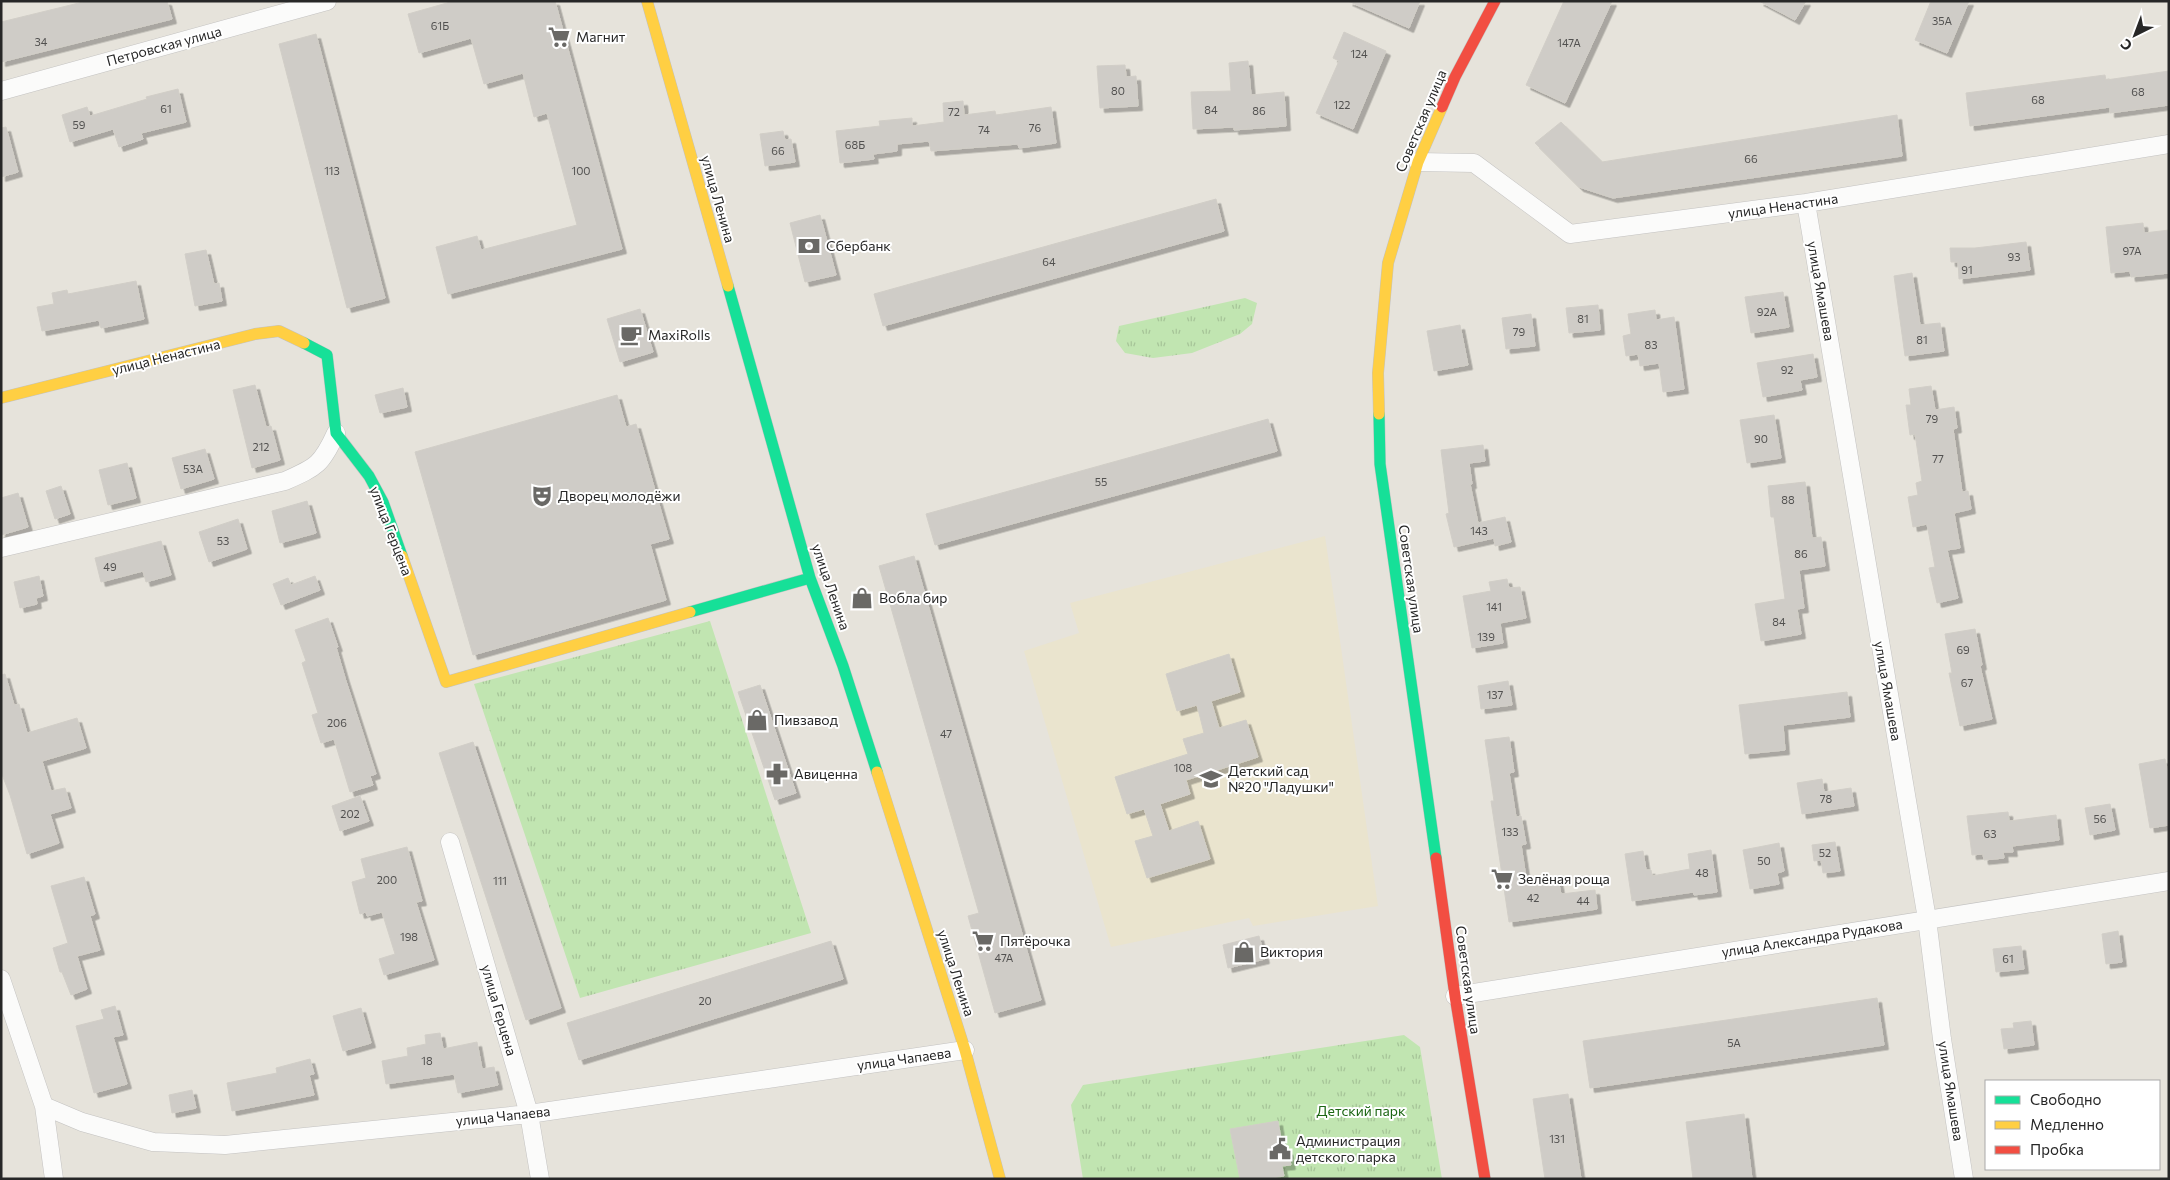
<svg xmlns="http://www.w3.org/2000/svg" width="2170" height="1180" viewBox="0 0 2170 1180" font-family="Commissioner,sans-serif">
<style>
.education{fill:#eae4ce}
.grass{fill:url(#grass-tufts)}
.building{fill:#cfccc7;stroke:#d1cec7;filter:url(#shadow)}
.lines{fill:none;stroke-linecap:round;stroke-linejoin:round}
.street-casing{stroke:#c3c2c1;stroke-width:19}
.fast-casing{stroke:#c3c2c1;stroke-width:12}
.slow-casing{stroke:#c3c2c1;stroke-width:12}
.jam-casing{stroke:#c3c2c1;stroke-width:12}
.street{stroke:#fbfbfa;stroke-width:18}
.fast{stroke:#16e098;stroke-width:11}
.slow{stroke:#ffcf43;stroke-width:11}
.jam{stroke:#f24e42;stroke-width:11}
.labels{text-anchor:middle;stroke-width:4;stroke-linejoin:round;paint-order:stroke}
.number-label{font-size:11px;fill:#525150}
.poi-label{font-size:14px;fill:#272727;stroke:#fff;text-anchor:start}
.street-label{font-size:14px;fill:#272727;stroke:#fff}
.park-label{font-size:14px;fill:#1d6614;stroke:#fff}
</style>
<defs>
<pattern id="grass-tufts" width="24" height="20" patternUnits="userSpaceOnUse" patternTransform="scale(1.25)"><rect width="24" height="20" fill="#c1e5b1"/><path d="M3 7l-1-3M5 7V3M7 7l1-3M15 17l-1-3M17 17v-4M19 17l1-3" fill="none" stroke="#a6c498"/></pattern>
<filter id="shadow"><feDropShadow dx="4.5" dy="4.5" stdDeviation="0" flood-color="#0004"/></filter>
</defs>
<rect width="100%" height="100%" fill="#e6e3db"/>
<path class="education" d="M1325,536L1378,906L1253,926L1249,918L1111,947L1024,651L1079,633L1070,603Z"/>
<path class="grass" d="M1245,298L1257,303L1252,324L1240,334L1192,353L1153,358L1125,353L1116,341L1119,326Z
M710,621L811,933L580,998L474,684Z
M1404,1035L1420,1047L1442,1179H1083L1071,1105L1083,1085Z"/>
<path class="building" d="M87,1H167L172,19L1,62V22Z
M454,1H555L622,249L448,294L436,247L477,236L481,250L577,225L547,113L534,117L523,73L484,84L471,38L419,53L408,14Z
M1348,1H1420L1409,28Z
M1564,1H1612L1565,103L1526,85Z
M1759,1H1806L1795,20Z
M1931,1H1969L1947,53L1915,40Z
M1344,32L1386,51L1353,129L1316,113L1339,61L1333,58Z
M316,34L385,298L347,308L279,44Z
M1248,61L1251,95L1284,92L1286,126L1234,130V127L1193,129L1191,92L1231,91L1229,63Z
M1125,65L1126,77L1136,76L1138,106L1100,108L1097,66Z
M2169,71V105L2110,113V107L1970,126L1966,93L2105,75L2106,80Z
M178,89L186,122L141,133L143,139L119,147L113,129L70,142L62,115L87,107L90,116L147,99L146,97Z
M963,101L964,115L995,111L996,115L1051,107L1056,143L1019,148L1018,144L931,151L929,141L897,144V151L873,154L874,159L840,163L836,131L880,126L879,121L912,118V126L944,122L943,103Z
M1897,115L1902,156L1613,198L1579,187L1535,143L1561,122L1602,162Z
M6,127L18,172L1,177V128Z
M783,131L785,140L791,139L795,162L765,166L760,134Z
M1216,199L1224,231L883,326L874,294Z
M820,215L836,275L805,282L790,223Z
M2143,223L2144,233L2169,230V273L2131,277L2130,271L2111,273L2106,227Z
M2026,242L2030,270L1959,279L1958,262H1951L1950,248H1975Z
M206,250L214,284L219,283L222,301L195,306L185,254Z
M1912,273L1920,325L1940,323L1944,351L1905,356L1894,276Z
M136,281L144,319L101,328L99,320L42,331L37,307L54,304L52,293L67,290L68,294Z
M1783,292L1789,327L1751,333L1745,297Z
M1598,305L1600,330L1569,333L1566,308Z
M640,309L653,352L620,362L607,319Z
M1655,310L1656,320L1674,317L1684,389L1663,392L1659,363L1640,366L1638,354L1626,356L1623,336L1631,334L1628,314Z
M1531,314L1535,346L1506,349L1502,318Z
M1460,325L1468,365L1434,371L1427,331Z
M1813,354L1817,377L1800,380L1802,390L1763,397L1757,363Z
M255,385L266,427L271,426L280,460L252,468L233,390Z
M1931,386L1935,410L1954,407L1957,428L1953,429L1962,492L1968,491L1971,509L1954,513L1960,548L1947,550L1958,598L1937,603L1929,568L1935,567L1927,524L1913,527L1908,497L1918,495L1916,483L1922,481L1915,434L1910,435L1906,405H1911L1909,389Z
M403,388L407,407L380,413L375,395Z
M617,395L626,427L636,424L669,539L650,544L666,600L473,655L415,452Z
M1774,415L1781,458L1747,463L1740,420Z
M1268,419L1277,451L935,545L926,514Z
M1483,445L1485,461L1469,463L1472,484H1470L1478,523L1505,517L1511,542L1495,546L1494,538L1454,547L1446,514L1449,513L1441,450Z
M205,449L214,479L181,489L172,458Z
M127,463L136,498L108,505L99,470Z
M1805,482L1812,538L1821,537L1825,566L1799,570L1804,608L1797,609L1801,634L1761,641L1755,604L1785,599L1774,517H1771L1768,486Z
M61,486L70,514L55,519L46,491Z
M18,493L28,527L1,535V498Z
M307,501L316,533L280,543L272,511Z
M238,519L247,549L209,562L199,532Z
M161,541L171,575L146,582L143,571L101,582L95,558Z
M914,556L1041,1000L995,1013L968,916L979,913L879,566Z
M39,576L43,596L36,598L37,604L20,608L14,582Z
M315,576L320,590L281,605L273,584L288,578L291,585Z
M1507,579L1509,588L1520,587L1526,618L1500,623L1503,643L1472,648L1463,596L1491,591L1489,582Z
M328,618L338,647H336L345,678L376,774L370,776L373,785L350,792L334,739L321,743L312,715L318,713L302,663L306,661L295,630Z
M1975,629L1982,665L1980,666L1992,719L1960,726L1949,673H1952L1945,634Z
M1229,654L1240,692L1211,701L1219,728L1246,720L1258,757L1186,780L1190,794L1160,804L1169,831L1198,821L1210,859L1147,878L1135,841L1153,836L1144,809L1127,814L1115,777L1188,754L1183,739L1204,733L1197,705L1177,711L1166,674Z
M5,674L14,705L19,704L27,733L77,718L86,748L42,761L51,791L65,788L71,808L50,814L59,843L27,854L10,795L1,772V675Z
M1508,681L1512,705L1481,709L1478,686Z
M760,685L796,793L775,800L738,692Z
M1847,692L1850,717L1783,725L1785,750L1745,754L1739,705Z
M1509,737L1514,772L1509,773L1516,817L1521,816L1526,844L1521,845L1527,884L1558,879L1561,894L1595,890L1597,909L1509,922L1494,821L1491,801H1494L1485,740Z
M473,742L561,1008L526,1020L439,753Z
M2165,759L2169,777V825L2150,828L2139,764Z
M1822,779L1824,792L1851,788L1854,806L1802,814L1797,783Z
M360,796L369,821L340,831L332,806Z
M2110,804L2115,830L2090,835L2085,808Z
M2008,812L2009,821L2056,815L2059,840L2012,846L2013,852H2003L2004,858L1984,860L1983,854L1972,855L1967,816Z
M1835,842L1840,871L1823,873L1821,860L1814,861L1812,845Z
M1779,843L1784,871L1777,873L1779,884L1750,889L1743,850Z
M407,847L422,901L416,902L434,960L384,975L379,959L395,954L382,912L367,916L366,912L360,914L352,882L366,878L361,859Z
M1711,850L1717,892L1694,895L1693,892L1632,901L1625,854L1643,851L1646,870H1651L1652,876L1690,869L1688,854Z
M84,877L95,914L90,916L100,950L77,956L87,989L71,995L62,972H60L53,948L68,943L51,886Z
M2118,931L2122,962L2106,964L2102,934Z
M1259,936L1265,959L1228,968L1223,945Z
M831,941L843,979L579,1060L567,1023Z
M2021,946L2024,969L1996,972L1993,949Z
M1877,998L1884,1045L1590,1088L1583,1041Z
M115,1006L123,1035L113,1037L127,1084L94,1093L76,1026L104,1019L101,1010Z
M361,1008L371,1043L343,1051L333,1016Z
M2031,1021L2034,1045L2004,1049L2001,1029L2014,1028L2013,1023Z
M440,1033L443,1049L477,1042L482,1069L494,1067L498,1085L458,1093L454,1074L386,1084L382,1061L408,1056L407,1048L426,1044L425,1035Z
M310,1059L314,1074L309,1075L314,1095L232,1111L227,1083L277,1073L276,1068Z
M192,1090L196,1108L172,1113L169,1095Z
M1568,1094L1581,1179H1545L1533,1099Z
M1744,1114L1752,1179H1693L1686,1122Z
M1278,1121L1283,1150H1288L1291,1165L1282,1166L1284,1176L1266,1179H1240L1230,1129Z"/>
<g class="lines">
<g class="street-casing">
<path id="street" d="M1,91L327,1
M1418,162L1474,163L1570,234L1806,203L2169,144
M1806,203L1927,919L1942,1039L1964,1179
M1,548L285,481C317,467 322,464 336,433
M450,842L529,1114L540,1179
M1,979L44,1106L54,1179
M1455,996L2169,881
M44,1106L82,1122L153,1142L225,1145L529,1114L965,1050"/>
</g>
<g class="fast-casing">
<path id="fast" d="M728,286L810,578L843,666L877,772
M304,343L327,355L336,433L369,476L383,502L402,556
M1379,414L1380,464L1436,858
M690,612L810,578"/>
</g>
<g class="slow-casing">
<path id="slow" d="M647,1L728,286
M1,398L255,334L279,331L304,343
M1379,414L1378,373L1388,263L1418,162L1442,107
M402,556L446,682L690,612
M877,772L965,1050L1000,1179"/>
</g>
<g class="jam-casing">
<path id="jam" d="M1442,107L1455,77L1495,1
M1436,858L1455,996L1485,1179"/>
</g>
<use href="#street" class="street"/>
<use href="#fast" class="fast"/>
<use href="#slow" class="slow"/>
<use href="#jam" class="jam"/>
</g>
<defs>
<g id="supermarket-bare" transform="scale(1.725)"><path d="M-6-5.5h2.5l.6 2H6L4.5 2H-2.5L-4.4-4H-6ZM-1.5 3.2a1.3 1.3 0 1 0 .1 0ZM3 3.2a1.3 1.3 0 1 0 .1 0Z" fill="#6a6966" stroke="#fff" stroke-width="2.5" paint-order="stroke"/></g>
<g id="bank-bare" transform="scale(1.725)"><path d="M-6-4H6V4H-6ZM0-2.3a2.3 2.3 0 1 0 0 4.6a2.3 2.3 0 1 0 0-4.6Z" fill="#6a6966" stroke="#fff" stroke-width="2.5" paint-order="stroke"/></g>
<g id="cafe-bare" transform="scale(1.725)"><path d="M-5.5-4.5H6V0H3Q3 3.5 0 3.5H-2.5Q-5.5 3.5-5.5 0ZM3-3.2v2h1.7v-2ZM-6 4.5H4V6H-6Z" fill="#6a6966" stroke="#fff" stroke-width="2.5" paint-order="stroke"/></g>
<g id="theatre-bare" transform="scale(1.725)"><path d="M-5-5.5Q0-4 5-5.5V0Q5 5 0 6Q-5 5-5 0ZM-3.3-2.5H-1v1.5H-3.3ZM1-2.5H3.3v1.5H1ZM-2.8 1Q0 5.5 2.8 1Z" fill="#6a6966" stroke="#fff" stroke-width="2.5" paint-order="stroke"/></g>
<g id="shop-bare" transform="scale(1.725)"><path d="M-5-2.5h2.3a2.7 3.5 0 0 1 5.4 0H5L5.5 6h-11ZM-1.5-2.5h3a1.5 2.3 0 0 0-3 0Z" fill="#6a6966" stroke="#fff" stroke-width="2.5" paint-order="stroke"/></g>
<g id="pharmacy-bare" transform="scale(1.725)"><path d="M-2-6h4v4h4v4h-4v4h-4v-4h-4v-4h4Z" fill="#6a6966" stroke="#fff" stroke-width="2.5" paint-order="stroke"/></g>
<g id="school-bare" transform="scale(1.725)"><path d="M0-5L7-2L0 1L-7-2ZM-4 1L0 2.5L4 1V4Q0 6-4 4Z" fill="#6a6966" stroke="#fff" stroke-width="2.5" paint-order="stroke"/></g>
<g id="civic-bare" transform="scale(1.725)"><path d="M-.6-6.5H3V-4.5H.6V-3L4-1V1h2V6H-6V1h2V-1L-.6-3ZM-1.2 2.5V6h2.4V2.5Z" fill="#6a6966" stroke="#fff" stroke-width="2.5" paint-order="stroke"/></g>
</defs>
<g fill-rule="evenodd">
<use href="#supermarket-bare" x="559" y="37"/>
<use href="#bank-bare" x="809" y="246"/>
<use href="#cafe-bare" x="631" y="335"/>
<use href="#theatre-bare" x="542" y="496"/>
<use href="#shop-bare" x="862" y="598"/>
<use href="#shop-bare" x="757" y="720"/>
<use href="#pharmacy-bare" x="777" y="774"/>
<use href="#school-bare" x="1211" y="779"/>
<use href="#supermarket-bare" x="1502" y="879"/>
<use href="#supermarket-bare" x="983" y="941"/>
<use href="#shop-bare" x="1244" y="952"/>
<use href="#civic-bare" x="1280" y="1149"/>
</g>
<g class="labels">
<g class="number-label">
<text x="1942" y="25">35А</text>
<text x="440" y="30">61Б</text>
<text x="41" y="46">34</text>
<text x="1569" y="47">147А</text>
<text x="1359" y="58">124</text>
<text x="1118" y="95">80</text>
<text x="2138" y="96">68</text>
<text x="2038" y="104">68</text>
<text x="1342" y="109">122</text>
<text x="166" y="113">61</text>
<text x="1211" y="114">84</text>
<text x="1259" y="115">86</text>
<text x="954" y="116">72</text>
<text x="79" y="129">59</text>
<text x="1035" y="132">76</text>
<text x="984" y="134">74</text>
<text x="855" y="149">68Б</text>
<text x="778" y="155">66</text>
<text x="1751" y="163">66</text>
<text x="332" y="175">113</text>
<text x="581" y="175">100</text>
<text x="2132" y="255">97А</text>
<text x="2014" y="261">93</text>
<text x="1049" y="266">64</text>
<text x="1967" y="274">91</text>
<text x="1767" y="316">92А</text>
<text x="1583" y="323">81</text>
<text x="1519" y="336">79</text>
<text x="1922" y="344">81</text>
<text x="1651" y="349">83</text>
<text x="1787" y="374">92</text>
<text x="1932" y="423">79</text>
<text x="1761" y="443">90</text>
<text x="261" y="451">212</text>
<text x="1938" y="463">77</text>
<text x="193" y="473">53А</text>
<text x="1101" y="486">55</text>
<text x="1788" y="504">88</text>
<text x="1479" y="535">143</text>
<text x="223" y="545">53</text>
<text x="1801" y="558">86</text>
<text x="110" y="571">49</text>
<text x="1494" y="611">141</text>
<text x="1779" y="626">84</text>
<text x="1486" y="641">139</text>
<text x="1963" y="654">69</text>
<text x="1967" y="687">67</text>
<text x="1495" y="699">137</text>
<text x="337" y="727">206</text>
<text x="946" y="738">47</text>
<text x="1183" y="772">108</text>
<text x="1826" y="803">78</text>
<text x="350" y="818">202</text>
<text x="2100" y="823">56</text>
<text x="1510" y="836">133</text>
<text x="1990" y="838">63</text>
<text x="1825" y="857">52</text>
<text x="1764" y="865">50</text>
<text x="1702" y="877">48</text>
<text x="387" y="884">200</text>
<text x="500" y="885">111</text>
<text x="1533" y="902">42</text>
<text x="1583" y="905">44</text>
<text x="409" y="941">198</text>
<text x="1004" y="962">47А</text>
<text x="2008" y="963">61</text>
<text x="705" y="1005">20</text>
<text x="1734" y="1047">5А</text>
<text x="427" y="1065">18</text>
<text x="1557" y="1143">131</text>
</g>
<g class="poi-label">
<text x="576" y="42">Магнит</text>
<text x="826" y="251">Сбербанк</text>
<text x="648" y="340">MaxiRolls</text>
<text x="558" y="501">Дворец молодёжи</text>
<text x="879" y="603">Вобла бир</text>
<text x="774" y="725">Пивзавод</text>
<text x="1228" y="776">Детский сад<tspan x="1228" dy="16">№20 "Ладушки"</tspan></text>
<text x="794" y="779">Авиценна</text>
<text x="1518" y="884">Зелёная роща</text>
<text x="1000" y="946">Пятёрочка</text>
<text x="1260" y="957">Виктория</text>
<text x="1296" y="1146">Администрация<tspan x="1296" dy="16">детского парка</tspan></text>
</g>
<g class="street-label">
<text transform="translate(164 46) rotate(-15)" y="5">Петровская улица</text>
<text transform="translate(1421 121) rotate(-67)" y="5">Советская улица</text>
<text transform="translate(718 199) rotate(74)" y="5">улица Ленина</text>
<text transform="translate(1783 206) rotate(-8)" y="5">улица Ненастина</text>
<text transform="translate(1821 291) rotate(80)" y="5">улица Ямашева</text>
<text transform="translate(166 357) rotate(-14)" y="5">улица Ненастина</text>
<text transform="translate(391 531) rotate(69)" y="5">улица Герцена</text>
<text transform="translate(1411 579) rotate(82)" y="5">Советская улица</text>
<text transform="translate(831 587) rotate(71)" y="5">улица Ленина</text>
<text transform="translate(1888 691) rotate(80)" y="5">улица Ямашева</text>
<text transform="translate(1812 938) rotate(-9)" y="5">улица Александра Рудакова</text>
<text transform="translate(956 973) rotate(72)" y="5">улица Ленина</text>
<text transform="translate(1468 980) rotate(82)" y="5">Советская улица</text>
<text transform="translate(499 1010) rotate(74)" y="5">улица Герцена</text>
<text transform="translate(904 1059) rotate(-8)" y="5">улица Чапаева</text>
<text transform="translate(1951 1091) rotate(81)" y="5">улица Ямашева</text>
<text transform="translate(503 1116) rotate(-6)" y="5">улица Чапаева</text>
</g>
<g class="park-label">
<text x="1361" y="1116">Детский парк</text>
</g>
</g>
<rect width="2170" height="1180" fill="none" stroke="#272727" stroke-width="5"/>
<rect x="1985" y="1080" width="175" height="90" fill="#ffffff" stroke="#a9a9a9"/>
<rect x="1995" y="1096" width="25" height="8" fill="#16e098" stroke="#a9a9a9"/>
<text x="2030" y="1105" font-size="15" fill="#272727">Свободно</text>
<rect x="1995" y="1121" width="25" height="8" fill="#ffcf43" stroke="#a9a9a9"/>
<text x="2030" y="1130" font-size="15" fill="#272727">Медленно</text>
<rect x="1995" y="1146" width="25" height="8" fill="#f24e42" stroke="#a9a9a9"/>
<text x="2030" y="1155" font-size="15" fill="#272727">Пробка</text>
<g transform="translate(2135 35) rotate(222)" stroke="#ffffff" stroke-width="4" paint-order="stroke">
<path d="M0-4L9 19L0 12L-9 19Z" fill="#272727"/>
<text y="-8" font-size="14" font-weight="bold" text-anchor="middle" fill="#272727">С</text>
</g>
</svg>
